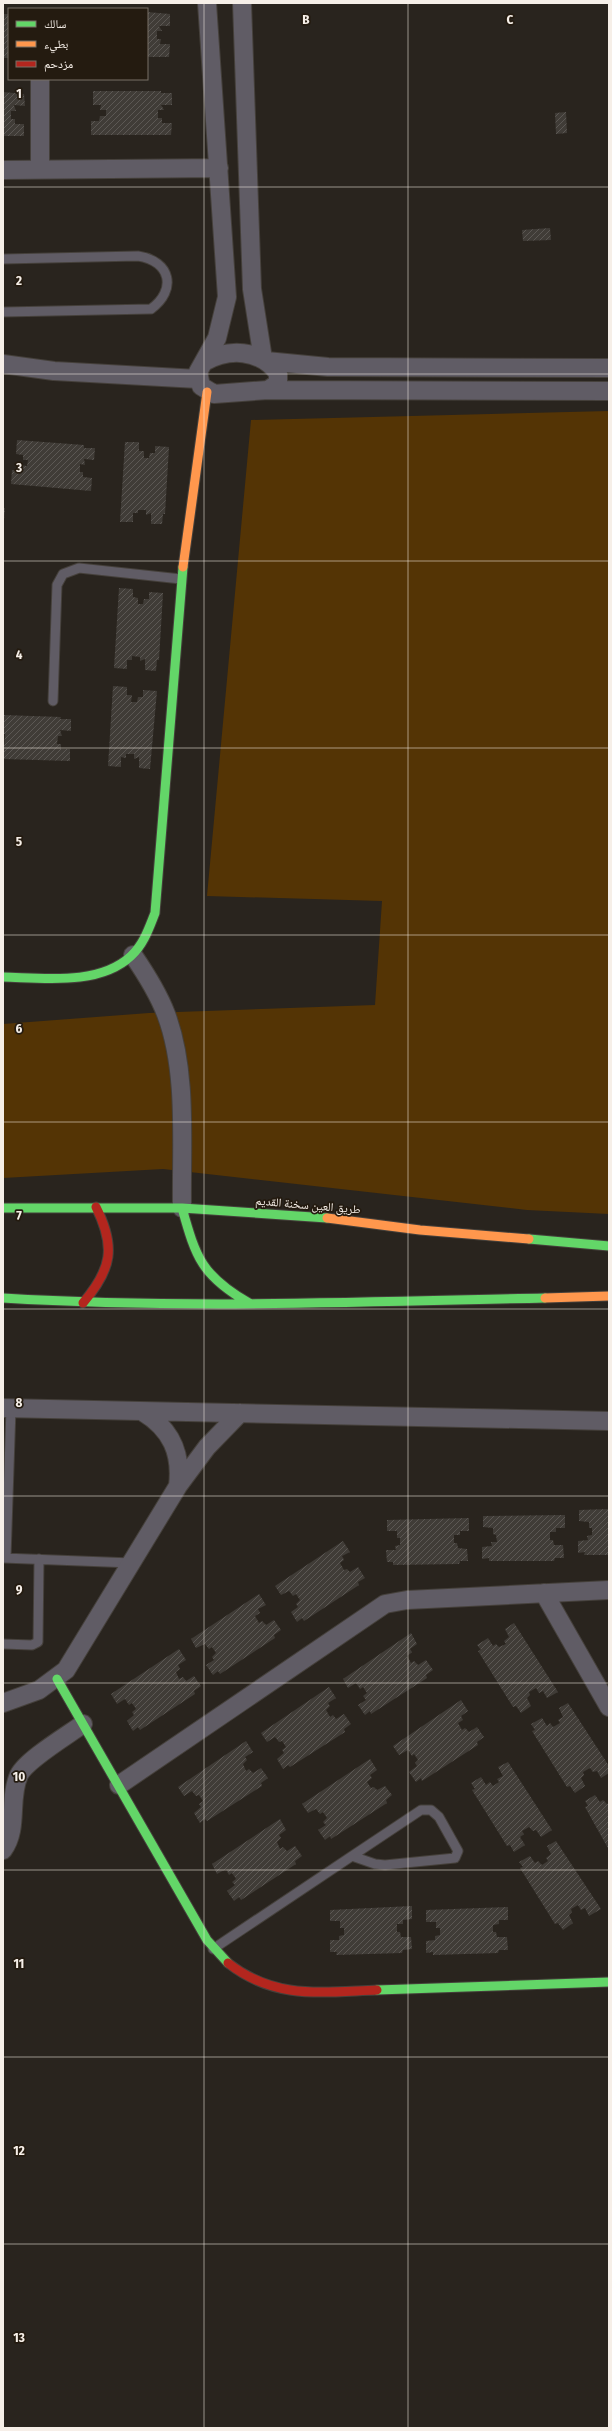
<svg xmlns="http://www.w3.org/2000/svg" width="612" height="2431" viewBox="0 0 612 2431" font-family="'Fira Sans Condensed','Noto Naskh Arabic',sans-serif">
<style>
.green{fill:#543405}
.building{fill:url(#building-hatch)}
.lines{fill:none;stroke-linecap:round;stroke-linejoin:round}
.lane-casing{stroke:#45403b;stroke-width:11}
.street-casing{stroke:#45403b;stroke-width:20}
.fast-casing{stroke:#45403b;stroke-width:11}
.slow-casing{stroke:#45403b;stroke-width:11}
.jam-casing{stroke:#45403b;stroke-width:11}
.lane{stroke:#605c65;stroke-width:9}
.street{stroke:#605c65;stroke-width:18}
.fast{stroke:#63d668;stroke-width:9}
.slow{stroke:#ff974d;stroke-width:9}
.jam{stroke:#b3261e;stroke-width:9}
.grid{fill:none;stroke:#f6efe8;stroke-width:1;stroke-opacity:0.55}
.labels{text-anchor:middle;stroke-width:3.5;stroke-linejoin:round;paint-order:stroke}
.street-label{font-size:12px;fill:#f6efe8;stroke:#241b10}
.grid-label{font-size:13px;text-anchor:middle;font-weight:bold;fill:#f6efe8;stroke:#241b10;stroke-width:3.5;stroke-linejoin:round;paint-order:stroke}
</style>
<defs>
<pattern id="building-hatch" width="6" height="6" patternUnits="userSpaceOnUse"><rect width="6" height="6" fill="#403c37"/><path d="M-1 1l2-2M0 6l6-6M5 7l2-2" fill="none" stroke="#5c5854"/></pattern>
</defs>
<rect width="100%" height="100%" fill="#29241e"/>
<path class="green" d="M609,411V1214L527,1210L163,1169L3,1178V1024L149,1013L375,1005L382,901L207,896L251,420Z"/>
<path class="building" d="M147,12L170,14V26H159L162,31H157V39H161L160,44H170L169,57H147Z
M3,14H9V58H3Z
M93,91H161V93H172V105H161L164,110H158V118H162V123H172L171,135H91V121H99L100,116H106V110H100L101,105H93Z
M3,92L24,94L25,106L14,105L16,111H11V119H15V124H24V136H3Z
M566,112L567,133L556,134L555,113Z
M550,228L551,240L523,241L522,230Z
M17,440L84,445V448H95L94,460L84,459L85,465L80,464V472H83V477L92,478L91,491L11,484L12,470H21V465L27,466L28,460H23V455L16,454Z
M125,442H139V451H144V458H149L150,453H155V446L169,447L165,514H163L162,524H151V513L146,515V510H138V513H133V522H120Z
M3,508H5L4,520H3Z
M119,588L133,589V597L138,598V604H143L144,599H149V592L163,593L159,660H157L156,671L145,670V659L140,661V657L132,656V660H127V669L114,668Z
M113,686L127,687V695H132L131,702H137L138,697H143V690L157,691L150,769L139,768V757L134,759V754H126V758L121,757V767L108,766Z
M3,715L61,717L60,719H71V731L60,730L62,736H58L57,744H61V749H70V761L3,759L5,734H3Z
M609,1509V1555H584L585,1552L578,1553V1541L588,1540L587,1536L592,1535V1528H589V1522L579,1521V1510Z
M565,1515V1528H556V1532H550V1540H553L554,1545H563L564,1558H555L554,1561H489V1558L482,1559V1547L492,1546L491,1542H497L496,1535L493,1534V1528L483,1527V1516Z
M469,1518V1531H460V1535H454V1543H457L458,1548L467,1549L468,1561H460L459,1564L393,1565V1562H387L386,1550H396L395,1546L400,1545V1538H397V1531H387V1520Z
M343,1541L350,1552L342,1556L344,1560L340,1563L344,1570L347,1569L350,1572L358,1567L365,1578L358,1582L359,1585L304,1621L302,1618L297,1622L291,1612L298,1607L296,1604L300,1600L296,1594L293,1596L289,1591L281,1595L275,1586Z
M259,1594L266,1605L258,1609L260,1613L255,1616L259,1623L262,1621L266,1625L274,1620L281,1630L274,1635L275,1638L220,1674L218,1671L213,1675L206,1665L214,1660L212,1657L216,1653L212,1647L209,1649L205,1644L196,1648L191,1639Z
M514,1623L558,1692L547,1698L543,1691L539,1693L536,1688L529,1692L530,1695L527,1698L531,1706L521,1713L516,1706L513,1707L478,1651L481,1650L477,1645L488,1638L493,1646L496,1644L499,1647L506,1644L504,1641L509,1637L505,1629Z
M411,1633L417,1644L410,1649L412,1652L407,1656L411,1663L414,1661L418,1665L426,1660L433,1670L426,1675L427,1678L371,1714L370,1711L365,1715L358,1705L366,1700L363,1696L367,1693L363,1687L360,1689L356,1683L348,1688L343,1679Z
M179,1649L186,1660L178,1665L180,1669L176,1672L179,1679L183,1677L186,1681L194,1676L201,1686L194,1691L195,1694L140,1730L138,1727L133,1731L127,1721L134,1715L132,1712L136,1709L132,1703L129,1705L125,1699L117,1704L111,1694Z
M329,1687L336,1698L328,1703L330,1706L326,1710L330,1717L333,1715L336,1719L344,1714L351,1724L344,1729L345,1732L290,1767L288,1765L283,1769L277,1759L284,1753L282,1750L286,1747L282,1741L279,1742L275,1737L267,1742L261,1733Z
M461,1700L468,1711L461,1716L463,1720L458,1723L462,1730L465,1728L469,1732L477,1727L484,1737L477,1742L478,1745L422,1781L421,1778L416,1782L409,1772L417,1766L415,1763L418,1760L414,1754L412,1756L408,1750L399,1755L393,1746Z
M568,1703L609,1766V1773L601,1778L597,1771L593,1772L590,1768L583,1772L584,1775L581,1778L585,1786L575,1793L570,1786L567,1787L532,1731L535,1730L531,1724L542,1718L547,1726L550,1723L553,1727L560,1723L558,1720L563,1717L559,1708Z
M246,1741L253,1752L245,1757L247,1760L243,1764L246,1771L249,1769L253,1773L261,1768L268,1778L261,1783L262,1786L207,1821L205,1819L200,1823L194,1813L201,1807L199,1804L203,1801L199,1795L196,1796L192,1791L184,1796L178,1787Z
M370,1759L377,1770L370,1775L372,1778L367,1782L371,1788L374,1787L377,1790L385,1786L392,1795L386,1800L387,1803L331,1839L330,1836L325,1840L318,1830L326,1825L323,1822L327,1818L323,1812L320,1814L316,1809L308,1813L302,1804Z
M508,1762L552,1830L541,1837L536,1830L533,1831L529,1827L522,1831L524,1834L520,1837L525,1845L514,1852L510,1845L507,1846L472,1790L475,1789L471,1783L481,1777L486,1785L490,1782L493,1786L499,1782L497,1779L503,1776L498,1767Z
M595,1795L600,1802L603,1800L607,1804L609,1803V1850L585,1807L588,1806L585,1801Z
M280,1819L286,1830L279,1835L281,1838L277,1842L280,1849L283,1847L287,1851L295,1846L302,1856L295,1861L296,1864L241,1900L239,1897L234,1901L227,1891L235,1885L232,1882L236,1879L232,1873L229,1875L226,1869L217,1874L212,1864Z
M556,1841L601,1909L589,1916L585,1908L581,1910L578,1905L571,1909L572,1912L569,1915L573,1923L563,1930L558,1923L555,1924L520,1868L523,1867L519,1862L530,1856L535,1863L538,1861L542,1865L548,1861L546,1858L551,1854L547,1846Z
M412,1906V1919L403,1920V1924H397V1932H400L401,1937H411L412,1949L403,1950L402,1953L336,1955L337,1952H330V1940H339V1936L344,1935V1928H340V1921H330V1910Z
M508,1907V1920H499V1924L493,1925V1932H496L497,1937H507L508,1950H499L498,1953L433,1955V1952L426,1953V1941L435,1940V1936L440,1935V1928H436V1922H426V1910Z"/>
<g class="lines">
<g class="lane-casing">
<path id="lane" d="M3,259L138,256C171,261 177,290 151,309L3,312
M53,701L57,585L63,574L79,568L181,579
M3,1558L132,1563
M6,1558L11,1408
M3,1644L32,1645L38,1642L39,1559
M421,1810H431L439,1817L458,1851L455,1858L385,1865L375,1864L352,1856Z
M213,1949L352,1856"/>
</g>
<g class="street-casing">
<path id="street" d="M242,3L252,289L263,359
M40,169V79
M3,170L219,168
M266,361L328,367L609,368
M204,362C229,348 259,349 278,373V383L268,390L214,394L201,386L198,372L217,338L227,297L207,3
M3,364L54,371L198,379
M268,390L609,391
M133,955C146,974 158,993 166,1014C188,1072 181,1146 182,1208
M3,1408L609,1421
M143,1412C171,1429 182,1453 178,1486
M544,1593L609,1707
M3,1703L39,1690L66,1670L178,1486L207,1447L240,1413
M119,1785L385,1604L407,1600L609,1590
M3,1850C19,1828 8,1799 19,1775C26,1760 68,1735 83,1724"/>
</g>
<g class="fast-casing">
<path id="fast" d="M3,977C43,978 99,986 131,956C144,944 149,928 155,913L183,567
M3,1208H182L327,1218
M182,1208C196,1258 202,1276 249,1303
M529,1239L609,1246
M3,1298C184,1309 364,1302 545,1298
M57,1679L207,1940L228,1963
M377,1990L609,1982"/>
</g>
<g class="slow-casing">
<path id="slow" d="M183,567L207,392
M327,1218L420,1230L529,1239
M545,1298L609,1296"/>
</g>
<g class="jam-casing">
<path id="jam" d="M83,1303C112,1269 116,1247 96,1207
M228,1963C275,2000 321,1992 377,1990"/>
</g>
<use href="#lane" class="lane"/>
<use href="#street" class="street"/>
<use href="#fast" class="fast"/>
<use href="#slow" class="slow"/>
<use href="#jam" class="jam"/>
</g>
<path class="grid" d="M204,3V2428M408,3V2428M3,187H609M3,374H609M3,561H609M3,748H609M3,935H609M3,1122H609M3,1309H609M3,1496H609M3,1683H609M3,1870H609M3,2057H609M3,2244H609"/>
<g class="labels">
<g class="street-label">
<text transform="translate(308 1205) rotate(5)" y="4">طريق العين سخنة القديم</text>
</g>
</g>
<g class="grid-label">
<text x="306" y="24">B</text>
<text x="510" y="24">C</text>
<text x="19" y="98">1</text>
<text x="19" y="285">2</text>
<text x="19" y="472">3</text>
<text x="19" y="659">4</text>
<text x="19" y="846">5</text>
<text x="19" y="1033">6</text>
<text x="19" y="1220">7</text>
<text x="19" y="1407">8</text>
<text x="19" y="1594">9</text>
<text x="19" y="1781">10</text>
<text x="19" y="1968">11</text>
<text x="19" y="2155">12</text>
<text x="19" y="2342">13</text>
</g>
<rect width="612" height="2431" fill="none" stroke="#f6efe8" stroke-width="8"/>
<rect x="8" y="8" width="140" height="72" fill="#241b10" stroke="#787066"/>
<rect x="16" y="21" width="20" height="6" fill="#63d668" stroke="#787066"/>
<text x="44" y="28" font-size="12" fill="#f6efe8">سالك</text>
<rect x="16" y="41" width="20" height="6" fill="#ff974d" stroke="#787066"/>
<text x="44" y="48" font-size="12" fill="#f6efe8">بطيء</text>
<rect x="16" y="61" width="20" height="6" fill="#b3261e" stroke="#787066"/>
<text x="44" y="68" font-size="12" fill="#f6efe8">مزدحم</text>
</svg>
